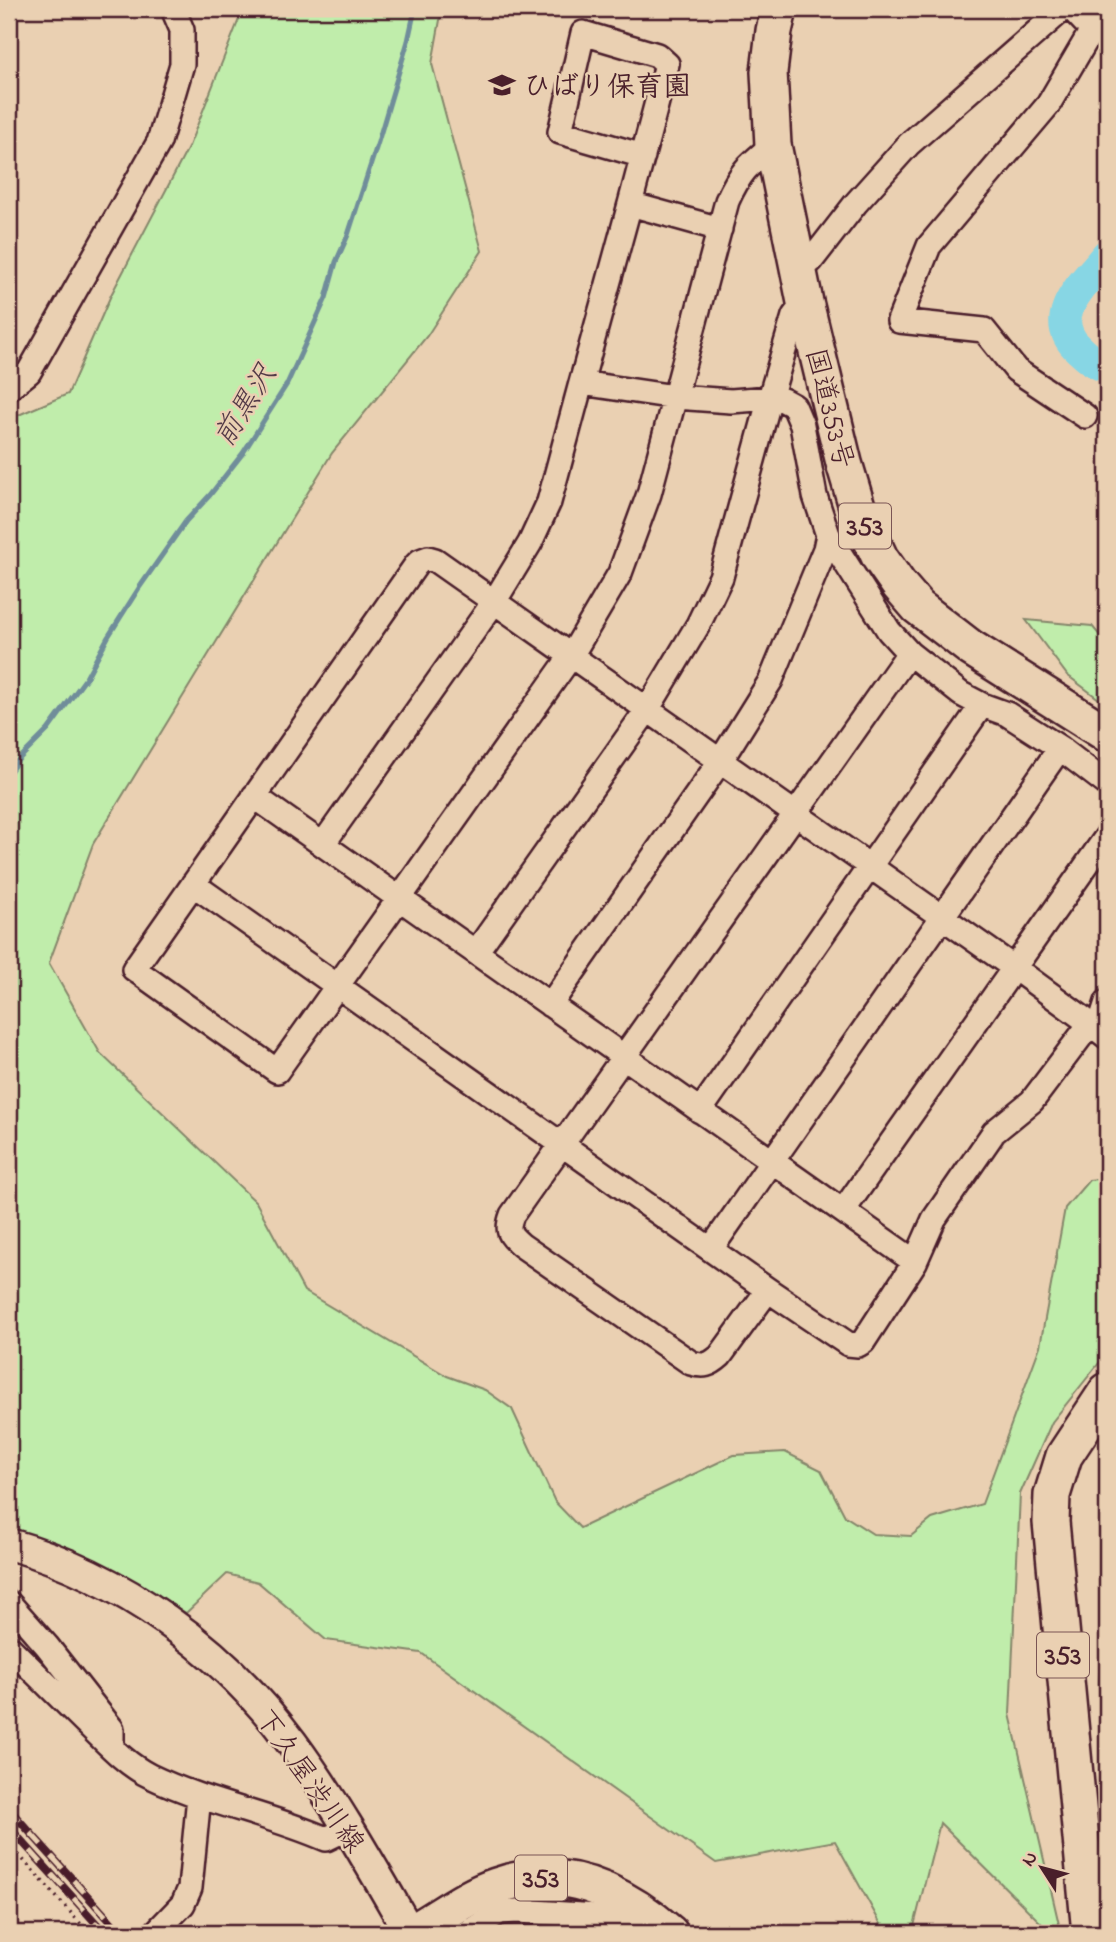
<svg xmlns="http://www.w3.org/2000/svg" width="1116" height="1942" viewBox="0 0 1116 1942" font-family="'Indie Flower','Klee One',sans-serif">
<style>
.green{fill:#c0edab;stroke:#85866b;stroke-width:2}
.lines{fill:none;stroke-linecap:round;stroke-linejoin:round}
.stream{stroke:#6f8d9a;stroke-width:5}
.river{stroke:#87d6e4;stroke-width:32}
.minor-casing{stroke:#4a1f2b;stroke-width:28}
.major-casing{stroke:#4a1f2b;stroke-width:35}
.highway-casing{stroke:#4a1f2b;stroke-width:40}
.path{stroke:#4a1f2b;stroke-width:3.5;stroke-dasharray:2 5;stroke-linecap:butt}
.minor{stroke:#ead0b2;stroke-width:23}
.major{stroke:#ead0b2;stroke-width:30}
.highway{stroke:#ead0b2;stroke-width:35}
.rail-casing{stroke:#4a1f2b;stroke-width:8}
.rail{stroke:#ead0b2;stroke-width:5;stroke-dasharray:16;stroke-linecap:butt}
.labels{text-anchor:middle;stroke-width:5;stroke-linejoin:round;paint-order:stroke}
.shield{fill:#ead0b2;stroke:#7a5454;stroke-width:2}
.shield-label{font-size:26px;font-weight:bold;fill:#4a1f2b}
.poi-label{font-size:28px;font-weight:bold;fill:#4a1f2b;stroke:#ead0b2;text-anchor:start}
.street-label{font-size:28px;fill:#4a1f2b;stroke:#ead0b2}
.water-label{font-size:30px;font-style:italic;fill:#533a47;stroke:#ead0b2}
</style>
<rect width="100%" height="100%" fill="#ead0b2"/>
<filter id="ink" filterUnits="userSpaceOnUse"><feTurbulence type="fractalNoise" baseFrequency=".0143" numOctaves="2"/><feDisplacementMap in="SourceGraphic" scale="14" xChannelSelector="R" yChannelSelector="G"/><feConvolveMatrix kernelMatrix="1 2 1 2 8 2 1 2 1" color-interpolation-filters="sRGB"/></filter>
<g filter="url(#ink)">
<path class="green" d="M243,9H442L432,64L482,251L427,336L332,453L207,657L93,844L49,963L100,1053L256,1202L304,1291L447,1376L485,1390L512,1409L555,1502L580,1528L734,1455L785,1452L821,1470L845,1516L873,1534L911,1536L932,1519L982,1504L1040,1346L1065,1208L1089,1180L1107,1178V1353L1052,1422L1020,1494L1010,1714L1061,1933H1051L940,1823L913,1930L883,1928L835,1841L716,1863L421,1653L326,1640L258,1582L227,1574L186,1613L118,1573L68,1549L9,1531V419L68,394L111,295L189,146Z
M1026,620L1092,626L1107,644V705L1067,675Z
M1107,1592V1745L1099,1683Z"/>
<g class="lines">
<path class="stream" d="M9,773L18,760L48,730L86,678L108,637L139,588L186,521L210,495L243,453L287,384L326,298L336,262L348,235L378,142L408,41L415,9"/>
<path class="river" d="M1107,255C1085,283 1043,317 1080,350C1089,359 1096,364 1107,367"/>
<g class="minor-casing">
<path id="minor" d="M1072,9L1092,30L1048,105L929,246L899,321L984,330L1016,370L1085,416
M630,204L667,64L657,55L583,33L560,132L643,156
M798,269L811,261L856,203L909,144L1063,9
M805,302L794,316L770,398L783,400L794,406L802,425L815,496L828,535L889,631L909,653L961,694L982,705L1007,714L1021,723L1060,748L1107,784
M581,383L630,204L720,229
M9,388L29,372L159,142L182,64V30L173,9
M254,796L915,1262
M323,844L494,602L530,543L549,502L581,383L675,397L731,401L770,398L721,577L698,625L647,710L476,952
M193,884L768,1290L848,1344L858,1345L863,1342L915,1262L934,1219L994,1132L1032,1101L1084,1032L1087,1025L1084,1019L1013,967L435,560L428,558L420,561L416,565C322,700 227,834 134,969L277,1071L571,656L620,573L649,494L727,201C740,172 748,165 773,145
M1107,1002L1098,1030L1107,1037
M550,1005L721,760L771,680L825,549L828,535
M700,1111L982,705
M843,1211L1107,836
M711,1249L1060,748
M768,1290L720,1356C710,1365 704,1367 691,1363L521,1245C509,1234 506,1231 512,1215L909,653
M9,1603L47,1646L112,1729V1745
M9,1647C34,1672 60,1697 85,1722C105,1741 125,1764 150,1776C206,1803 269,1814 326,1839L349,1828
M155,1933L183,1904L190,1888L199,1796
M467,1933L500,1912L518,1911L597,1916L636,1933"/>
</g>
<g class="major-casing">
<path id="major" d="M9,1544C121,1576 222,1648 292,1743C336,1803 373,1869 410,1933"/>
</g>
<g class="highway-casing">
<path id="highway" d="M779,9L774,31L769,72L773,145L805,302L844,463L859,513L880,558L899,585L918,607L971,648L1107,734
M411,1933C438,1918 466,1896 496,1886C562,1863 620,1890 670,1933
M1090,1933L1051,1522L1052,1495L1064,1456L1107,1391"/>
</g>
<path class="path" d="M9,1844L89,1933"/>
<use href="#minor" class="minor"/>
<use href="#major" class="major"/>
<use href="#highway" class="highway"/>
<g class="rail-casing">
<path id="rail" d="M9,1809L121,1933
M9,1827L105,1933"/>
</g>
<use href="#rail" class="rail"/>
</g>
</g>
<defs>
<g id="school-bare" transform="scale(2.1)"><path d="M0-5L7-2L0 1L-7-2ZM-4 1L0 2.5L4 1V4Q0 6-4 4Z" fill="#4a1f2b" stroke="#ead0b2" stroke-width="2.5" paint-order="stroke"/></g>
</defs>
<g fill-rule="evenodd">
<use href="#school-bare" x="502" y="85"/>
</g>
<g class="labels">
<g class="shield">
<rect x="839" y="503.5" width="52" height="45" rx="5"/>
<rect x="1037" y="1632.5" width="52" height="45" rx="5"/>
<rect x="515" y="1855.5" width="52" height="45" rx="5"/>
</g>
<g class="shield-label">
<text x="865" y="535">353</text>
<text x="1063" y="1664">353</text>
<text x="541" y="1887">353</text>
</g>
<g class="poi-label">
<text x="523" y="95">ひばり保育園</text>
</g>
<g class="street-label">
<text transform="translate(831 408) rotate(76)" y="10">国道353号</text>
<text transform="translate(311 1780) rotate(55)" y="10">下久屋渋川線</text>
</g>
<g class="water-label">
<text transform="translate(244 405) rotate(-58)" y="10">前黒沢</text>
</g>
</g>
<rect width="1116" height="1942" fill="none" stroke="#ead0b2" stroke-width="35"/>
<rect x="18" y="18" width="1081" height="1907" fill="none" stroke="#4a1f2b" stroke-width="2.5" filter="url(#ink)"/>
<g transform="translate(1042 1868) rotate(306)" stroke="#ead0b2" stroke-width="5" paint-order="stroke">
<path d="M0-5L12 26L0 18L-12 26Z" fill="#4a1f2b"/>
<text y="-10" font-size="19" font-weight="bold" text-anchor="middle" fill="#4a1f2b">N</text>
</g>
</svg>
